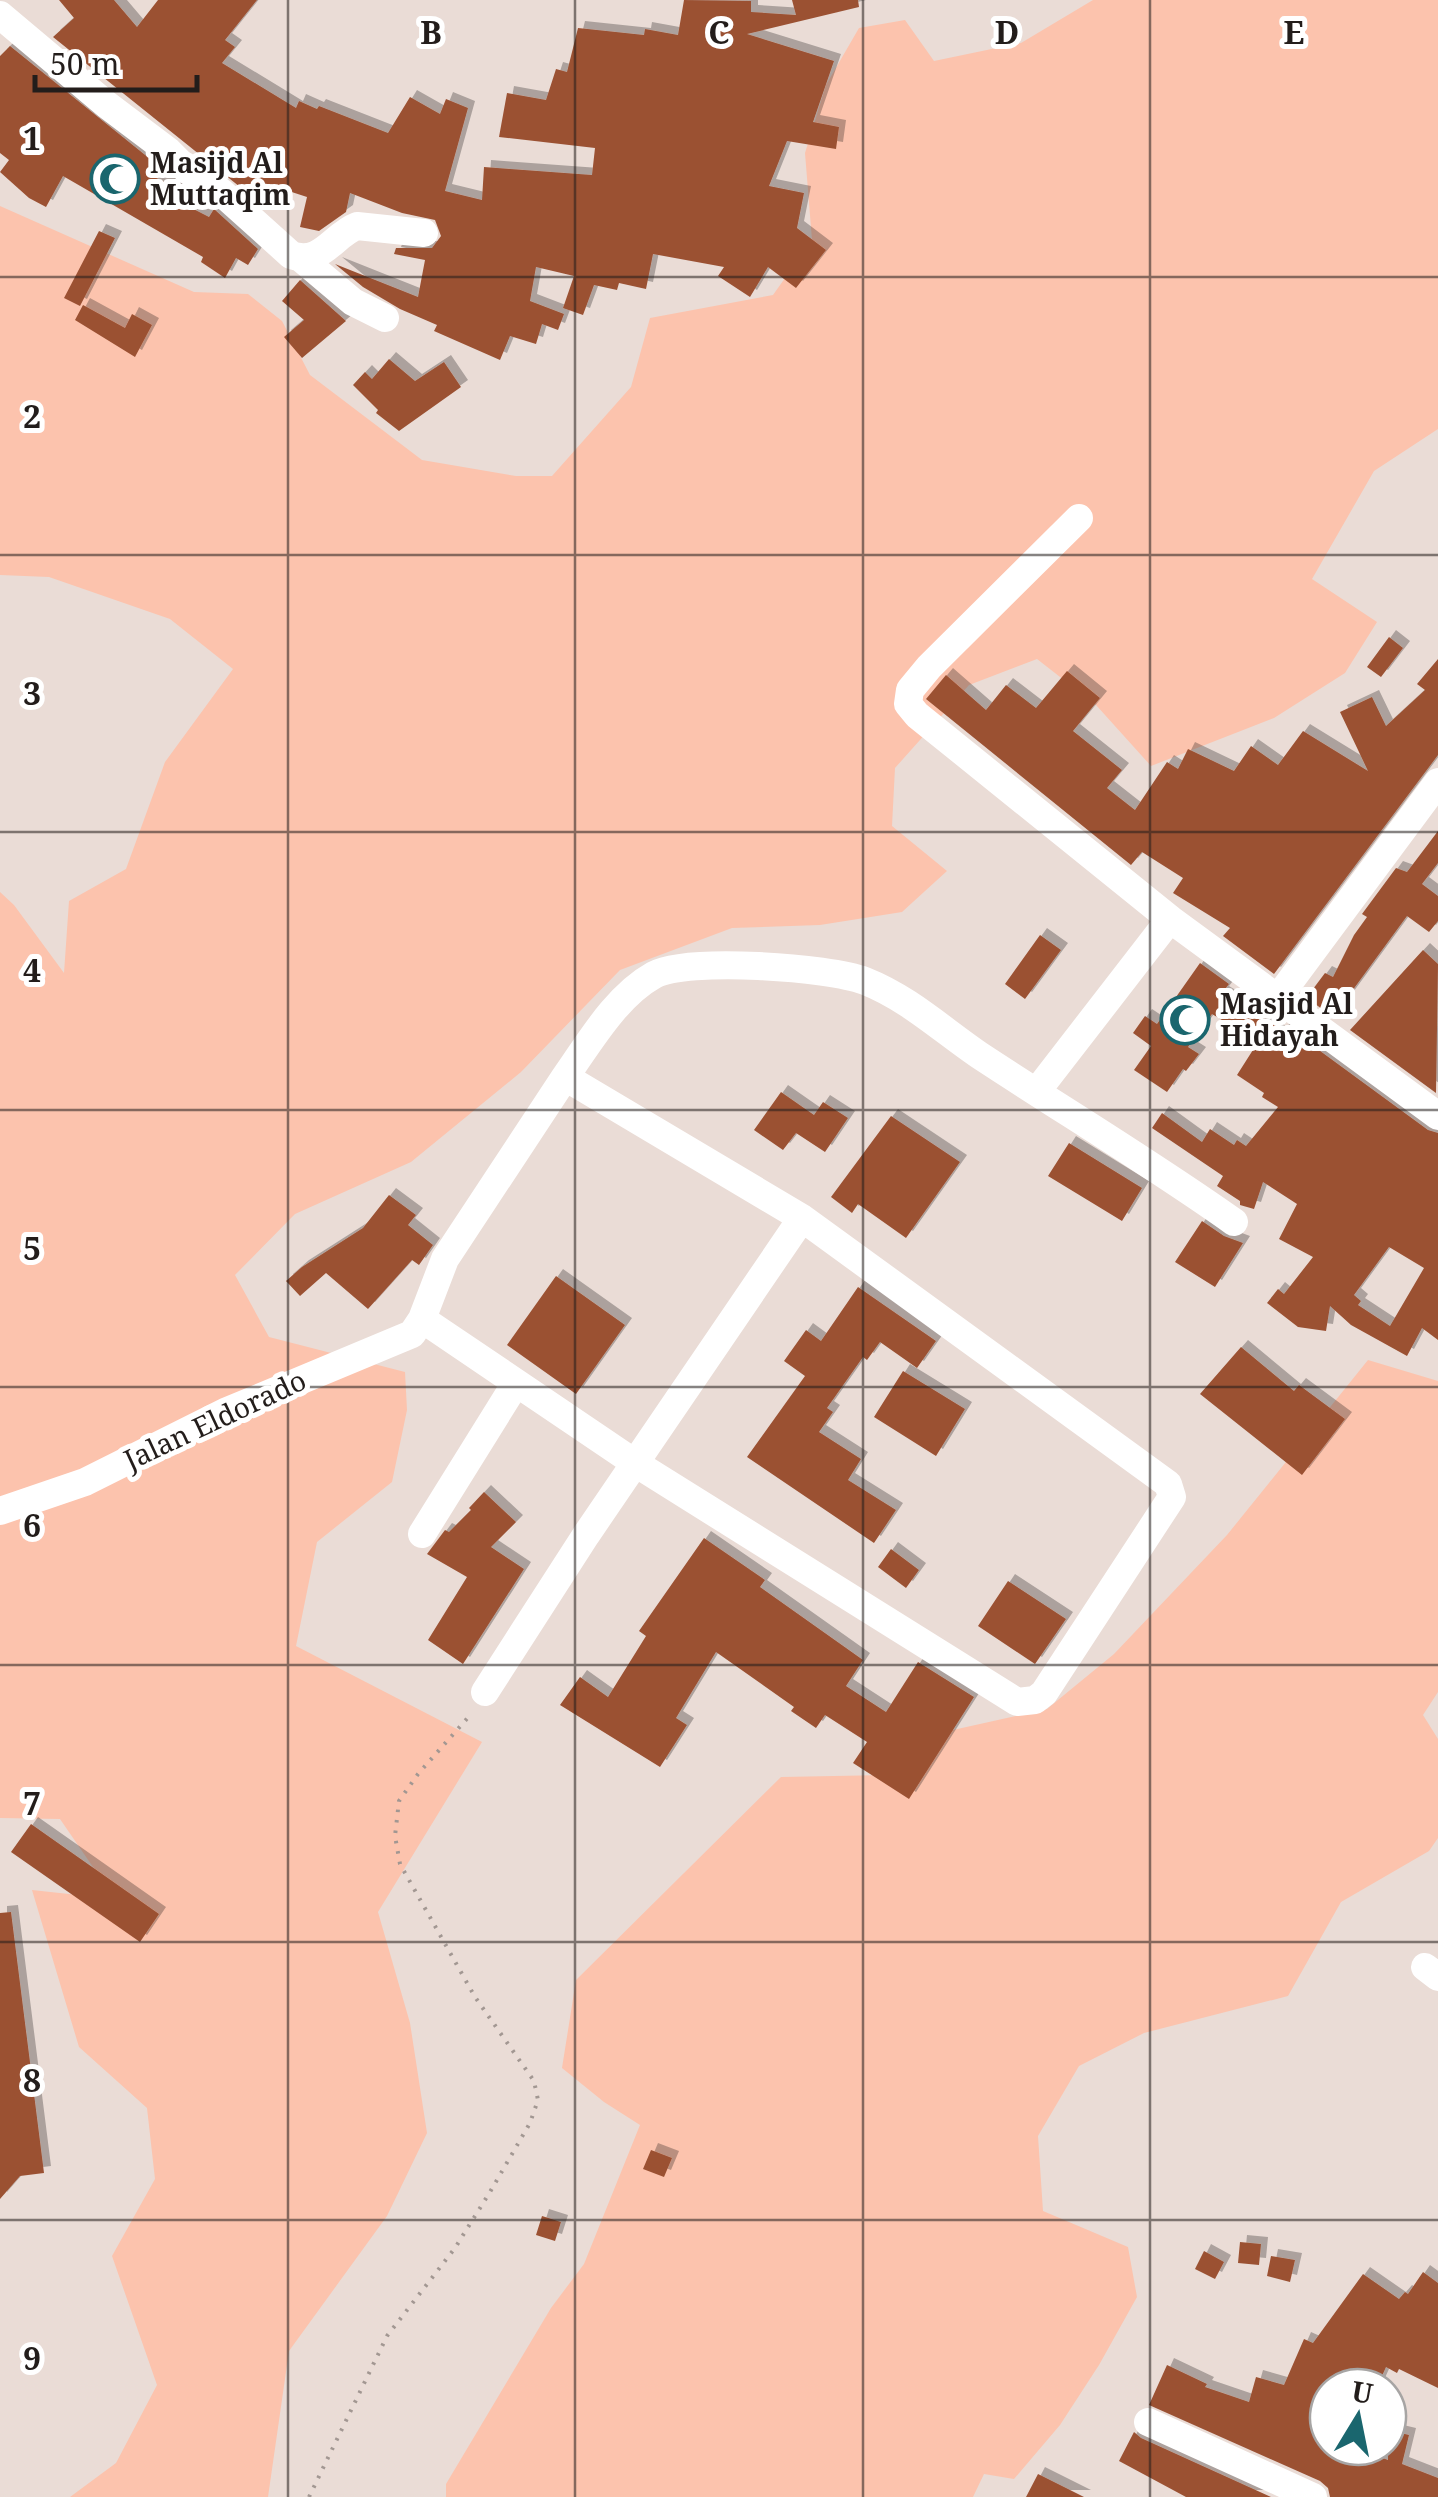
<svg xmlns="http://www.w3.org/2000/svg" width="1438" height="2497" viewBox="0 0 1438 2497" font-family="'Noto Serif',serif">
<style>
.green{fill:#fcc3ad}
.building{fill:#9b5133;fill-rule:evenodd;filter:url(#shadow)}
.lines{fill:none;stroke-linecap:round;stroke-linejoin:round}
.path{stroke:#a29792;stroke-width:4;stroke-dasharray:2.5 8;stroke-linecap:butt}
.minor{stroke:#fff;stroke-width:28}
.grid{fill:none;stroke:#231d1b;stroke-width:2.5;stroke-opacity:0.55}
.labels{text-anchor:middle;stroke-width:10;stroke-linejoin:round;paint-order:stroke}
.poi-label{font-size:28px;font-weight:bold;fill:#231d1b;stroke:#fff;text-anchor:start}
.street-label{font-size:28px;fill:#231d1b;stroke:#fff}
.grid-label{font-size:32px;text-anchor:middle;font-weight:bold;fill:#231d1b;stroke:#fff;stroke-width:10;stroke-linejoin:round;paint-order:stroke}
</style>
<defs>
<filter id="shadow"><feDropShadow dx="7" dy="-7" stdDeviation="0" flood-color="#0004"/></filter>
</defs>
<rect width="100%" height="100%" fill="#eadcd6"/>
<path class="green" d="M1093,0H1438V429L1374,471L1312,579L1377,622L1345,673L1274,718L1151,766L1096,705L1037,659L969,685L895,768L892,826L947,871L902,912L820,925L732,928L620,970L521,1072L411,1162L295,1214L235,1275L269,1337L405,1372L407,1410L392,1482L317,1542L296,1646L482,1742L378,1912L410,2023L427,2133L387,2216L289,2351L268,2497H70L116,2463L157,2385L112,2256L155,2179L147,2108L79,2047L32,1890L115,1899L60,1819L0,1818V892L14,905L64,973L69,901L126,869L165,762L233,669L170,619L49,577L0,575V206L194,292L248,294L282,321L310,375L422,460L516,476H552L631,387L650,318L773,295L812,240L805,153L826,85L859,28L905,20L934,61L1021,43Z
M1368,1360L1438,1381V1692L1423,1715L1438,1739V1838L1429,1851L1341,1902L1288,1996L1144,2033L1079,2066L1038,2136L1043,2211L1128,2247L1137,2297L1099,2365L1060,2425L1014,2479L984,2474L973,2497H446V2484L551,2308L584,2264L640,2125L604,2102L562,2068L576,1980L781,1777L887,1775L935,1734L1047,1709L1114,1654L1227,1535Z"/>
<path class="building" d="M59,0H114L137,27L158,0H257L225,40L235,47L222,63L296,108L299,101L317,109L319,106L388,133L410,97L440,114L446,99L468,108L445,191L482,200L484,167L592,175L595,148L499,137L507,93L546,100L556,69L567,72L578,28L644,35L645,29L678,35L684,0L751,1V12L796,15L792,0H858L859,7L747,34L834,61L813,122L839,127L836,149L787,141L769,186L804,193L797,228L826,250L796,288L768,267L750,297L718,276L724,267L653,254L646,289L619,283L617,290L594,285L583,315L563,308L574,276L536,267L530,301L564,314L558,330L542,324L536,344L510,336L500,360L434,331L437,325L400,309L363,287L335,264L418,297L425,260L394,254L396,248H432L441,236L435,220L402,213L350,193L346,212L319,231L300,227L307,197L264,183L255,199L53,37L74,18Z
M10,46L155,163L148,174L177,188L172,198L209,217L214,209L258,249L248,265L236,258L225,278L201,262L203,257L63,176L46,207L29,198L0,172L9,160L0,153V56Z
M99,231L115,238L80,306L64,298Z
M300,280L346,321L302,358L284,337L304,320L282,301Z
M83,305L125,328L132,314L152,325L135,357L75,320Z
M389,359L415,381L444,362L461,387L399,431L376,413L378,410L353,385L365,372L372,379Z
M1389,637L1403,648L1381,677L1367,667Z
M1438,659V755L1274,974L1223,936L1230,928L1173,893L1183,878L1142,852L1131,865L926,699L946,675L986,710L1006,685L1036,708L1067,671L1100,698L1073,731L1122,770L1107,788L1135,810L1167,762L1178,769L1188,749L1234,771L1251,746L1278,765L1303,731L1368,771L1340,712L1372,697L1386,726L1425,690L1417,684Z
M1438,831V863L1422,884L1438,896V921L1429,932L1407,916L1333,1017L1311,1001L1316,997L1310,993L1325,973L1333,977L1354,935L1367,917L1362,914L1396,868L1407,872Z
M1040,935L1061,950L1025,999L1005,984Z
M1423,950L1438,964L1436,1093L1350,1030Z
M1200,963L1229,984L1222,993L1276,1026L1274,1030L1280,1034L1286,1026L1428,1130L1438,1133V1340L1422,1328L1407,1356L1351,1325L1330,1306L1326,1331L1298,1327L1267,1303L1278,1289L1284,1294L1313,1257L1279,1239L1297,1204L1263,1182L1254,1209L1240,1205V1201L1217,1186L1223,1176L1152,1128L1162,1113L1202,1142L1210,1129L1234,1145L1237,1140L1246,1146L1278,1107L1262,1097L1264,1093L1237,1075L1258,1042L1212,1014L1188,1047L1199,1054L1186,1071L1183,1069L1167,1092L1134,1070L1151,1046L1133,1033L1145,1016L1157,1024ZM1389,1247L1424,1268L1390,1326L1358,1305L1361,1301L1354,1295Z
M781,1092L814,1115L823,1102L848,1118L825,1152L796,1133L783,1150L754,1130Z
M891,1116L960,1162L906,1238L858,1204L852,1213L831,1197Z
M1069,1143L1142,1188L1122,1221L1048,1176Z
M389,1195L416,1215L408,1225L433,1245L419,1265L412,1260L368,1309L326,1273L300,1296L286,1281L302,1267L363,1228Z
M1202,1221L1224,1236L1243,1243L1215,1287L1175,1262Z
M556,1276L625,1325L576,1394L507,1345Z
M858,1287L936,1341L917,1368L880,1342L867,1360L863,1357L827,1408L833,1412L819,1432L861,1459L848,1480L896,1510L874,1543L747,1457L805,1376L784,1361L806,1330L821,1341Z
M1241,1347L1294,1391L1299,1385L1345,1419L1302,1475L1200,1394Z
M903,1371L965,1409L936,1456L874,1417Z
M484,1492L516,1522L491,1547L524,1569L463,1664L428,1640L467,1577L427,1554L445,1530L449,1532L471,1510L469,1508Z
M704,1538L765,1580L760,1587L863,1660L846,1686L886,1712L918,1662L974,1697L909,1799L853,1763L867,1742L825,1715L816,1728L791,1711L794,1707L716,1652L676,1718L687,1725L660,1767L560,1705L580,1677L608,1697L646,1636L639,1631Z
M891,1549L919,1570L906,1588L878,1567Z
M1008,1581L1066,1619L1035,1664L978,1626Z
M31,1824L159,1914L140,1942L11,1852Z
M11,1912L44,2173L20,2176L0,2199V1913Z
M651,2150L672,2158L664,2177L643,2169Z
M542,2216L561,2222L555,2241L536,2235Z
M1240,2242L1261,2244L1259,2265L1238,2263Z
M1204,2251L1224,2262L1215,2279L1195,2269Z
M1271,2256L1295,2260L1290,2282L1267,2276Z
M1423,2272L1438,2283V2388L1399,2369L1397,2373L1386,2367L1377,2387H1328L1324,2436L1328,2438V2447H1353L1388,2460V2430L1409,2435L1402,2464L1438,2478V2497H1330L1328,2488L1320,2481L1149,2405L1167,2365L1207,2384L1205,2387L1249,2402L1256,2377L1284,2385L1304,2339L1313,2343L1363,2274L1399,2299L1405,2292L1408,2294Z
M1134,2432L1141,2438L1271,2497H1186L1119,2461Z
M1038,2474L1084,2497H1026Z"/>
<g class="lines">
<path class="path" d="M309,2497L387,2336L455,2248L490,2192L530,2123L538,2100L534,2081L475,1997L400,1864L395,1836L399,1801L418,1774L472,1713"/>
<path class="minor" d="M0,15L107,105L168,151L187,170L221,192L291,255C321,266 333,235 357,226L424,233
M302,259L353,302L385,318
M1079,518L929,667L910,690L908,704L917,715L1170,919
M1277,999L1438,782
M565,1077C589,1043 616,996 654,975C687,957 829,967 865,981C908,998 941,1029 979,1055C1064,1111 1151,1163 1234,1222
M1037,1091L1170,919L1438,1116
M0,1511L85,1482L225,1412L412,1334L422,1319L445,1259L565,1077L802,1218L1168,1484L1172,1497L1044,1693L1035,1700L1017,1702L635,1463L422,1319
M422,1534L516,1383
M485,1692L586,1535L802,1218
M1425,1967L1438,1977
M1148,2422L1313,2497"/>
</g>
<path class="grid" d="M288,0V2497M575,0V2497M863,0V2497M1150,0V2497M0,277H1438M0,555H1438M0,832H1438M0,1110H1438M0,1387H1438M0,1665H1438M0,1942H1438M0,2220H1438"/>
<defs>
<g id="mosque-ring" transform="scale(2.5)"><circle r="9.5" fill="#fff" stroke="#1a666e" stroke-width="1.5"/><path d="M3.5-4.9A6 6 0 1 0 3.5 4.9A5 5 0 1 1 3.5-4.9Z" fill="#1a666e"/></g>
</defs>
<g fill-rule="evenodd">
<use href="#mosque-ring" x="115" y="179"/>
<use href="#mosque-ring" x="1185" y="1020"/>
</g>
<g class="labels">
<g class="poi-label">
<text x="150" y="173">Masijd Al<tspan x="150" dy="32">Muttaqim</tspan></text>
<text x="1220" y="1014">Masjid Al<tspan x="1220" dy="32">Hidayah</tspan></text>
</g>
<g class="street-label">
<text transform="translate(215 1420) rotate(-25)" y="10">Jalan Eldorado</text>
</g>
</g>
<g class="grid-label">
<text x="431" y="44">B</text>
<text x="719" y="44">C</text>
<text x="1007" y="44">D</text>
<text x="1294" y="44">E</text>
<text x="32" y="150">1</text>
<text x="32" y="428">2</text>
<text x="32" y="705">3</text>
<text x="32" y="982">4</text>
<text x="32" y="1260">5</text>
<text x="32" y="1537">6</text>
<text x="32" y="1815">7</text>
<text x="32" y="2092">8</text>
<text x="32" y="2370">9</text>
</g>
<g transform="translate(1358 2417) rotate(10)"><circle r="48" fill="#ffffff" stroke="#a7a5a4" stroke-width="2.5"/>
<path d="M0-8L18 38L0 25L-18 38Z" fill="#1a666e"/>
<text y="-15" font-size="28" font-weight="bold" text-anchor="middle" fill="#231d1b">U</text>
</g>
<path d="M35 75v15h162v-15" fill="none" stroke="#231d1b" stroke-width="5"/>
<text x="50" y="75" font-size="30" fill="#231d1b" stroke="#ffffff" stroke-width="8" paint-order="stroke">50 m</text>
</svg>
